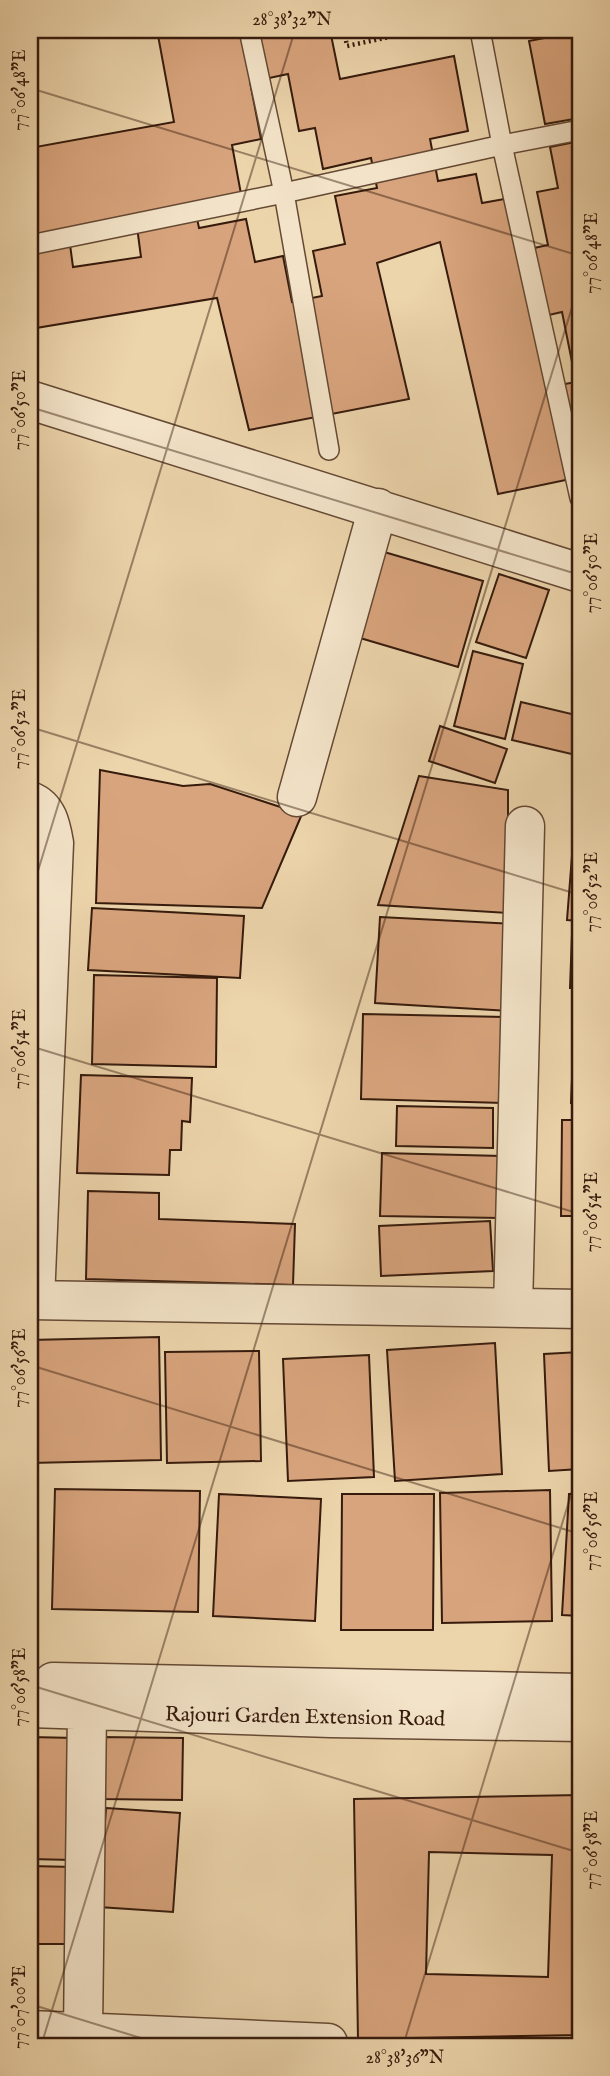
<svg xmlns="http://www.w3.org/2000/svg" width="610" height="2076" viewBox="0 0 610 2076" font-family="'IM FELL English',serif">
<style>
.building{fill:#d8a47d;stroke:#361b0d;stroke-width:2;fill-rule:evenodd}
.lines{fill:none;stroke-linecap:round;stroke-linejoin:round}
.lane-casing{stroke:#644934;stroke-width:22}
.street-casing{stroke:#644934;stroke-width:41}
.path{stroke:#361b0d;stroke-width:4.5;stroke-dasharray:2 3.5;stroke-linecap:butt}
.lane{stroke:#f3e3c8;stroke-width:19}
.street{stroke:#f3e3c8;stroke-width:38}
.ticks{fill:none;stroke:#361b0d;stroke-width:2;stroke-opacity:0.45}
.labels{text-anchor:middle;stroke-width:5;stroke-linejoin:round;paint-order:stroke}
.street-label{font-size:21px;fill:#361b0d;stroke:#f3e3c8}
.neatline{fill:none;stroke:#361b0d;stroke-width:2.5}
.ticks-label{font-size:18px;text-anchor:middle;fill:#361b0d}
</style>
<rect width="100%" height="100%" fill="#ecd4ab"/>
<filter id="stains"><feTurbulence type="fractalNoise" baseFrequency=".00286" numOctaves="4"/><feColorMatrix values="0 0 0 0 .2 0 0 0 0 .09 0 0 0 0 .02 0 0 0 .5 -.17"/></filter>
<radialGradient id="worn" r=".72"><stop offset=".6" stop-color="#630" stop-opacity="0"/><stop offset="1" stop-color="#630" stop-opacity=".3"/></radialGradient>
<path class="building" d="M157,30H330L340,79L454,56L468,131L430,139L438,181L476,174L482,203L515,197L525,250L548,245L537,192L558,188L550,147L580,141V442L561,446L580,477L498,494L440,242L377,263L409,399L249,430L217,298L30,329V148L174,122ZM288,74L299,131L315,128L323,169L371,158L377,188L335,196L345,244L313,251L322,296L292,302L283,256L255,262L246,219L199,228L194,204L241,194L232,145L261,139L250,82ZM137,227L141,257L73,267L69,237ZM562,312L576,382L554,386L540,317Z
M580,31V118L545,124L529,41Z
M374,549L483,581L458,667L350,635Z
M499,574L549,590L526,658L476,642Z
M473,651L523,664L505,739L454,726Z
M521,702L580,716V756L512,740Z
M440,726L507,749L495,783L429,761Z
M100,770L183,786L210,784L302,814L262,908L96,903Z
M419,776L508,790V913L378,905Z
M30,812H33L38,895L30,896Z
M575,817L580,818V921L567,920Z
M92,908L244,916L240,978L88,970Z
M380,917L515,924L510,1011L375,1003Z
M572,934H580V988H570Z
M94,975L217,978L216,1067L92,1064Z
M573,992L580,993V1045L572,1044Z
M363,1014L505,1017L503,1103L361,1099Z
M573,1053H580V1104L571,1103Z
M81,1075L192,1078L190,1122L182,1121L181,1150H170L169,1175L77,1173Z
M397,1106L493,1108V1148L396,1146Z
M562,1120H580V1216H561Z
M382,1153L502,1156L501,1218L380,1216Z
M88,1191L159,1193V1219L295,1224L293,1285L86,1279Z
M490,1221L493,1271L381,1276L379,1226Z
M574,1222H580V1282H573Z
M159,1337L161,1460L30,1463V1340Z
M495,1343L502,1474L395,1481L387,1350Z
M259,1351L261,1461L167,1463L165,1352Z
M580,1352V1469L549,1471L544,1354Z
M369,1355L374,1477L288,1481L283,1359Z
M55,1489L200,1491L198,1612L52,1609Z
M550,1490L552,1621L442,1623L440,1493Z
M219,1494L321,1499L315,1621L213,1616Z
M342,1494H434L433,1630H341Z
M569,1494H580V1616L562,1615Z
M30,1737L76,1738L72,1860L30,1859Z
M101,1737L183,1738L182,1800L101,1799Z
M580,1795V2035L358,2039L354,1799ZM429,1852L552,1855L548,1977L426,1974Z
M106,1808L180,1813L173,1912L99,1907Z
M30,1866L74,1867L72,1944H30Z"/>
<g class="lines">
<g class="lane-casing">
<path id="lane" d="M249,30L284,193L329,450
M480,30L502,145L580,498
M30,245L284,193L502,145L580,130"/>
</g>
<g class="street-casing">
<path id="street" d="M30,400L580,573
M297,797L378,508
M30,801C48,808 51,826 54,843L35,1300
M30,1300L580,1309
M513,1308L525,826
M53,1682L580,1693
M30,1708L331,1718L580,1722
M30,2030L328,2043V2046
M83,2032L87,1710"/>
</g>
<path class="path" d="M344,30L347,46L423,30"/>
<use href="#lane" class="lane"/>
<use href="#street" class="street"/>
</g>
<path class="ticks" d="M30,88L580,256M30,407L580,575M30,727L580,895M30,897L295,30M30,1046L580,1214M30,1365L580,1534M30,1685L580,1853M30,2004L167,2046M41,2046L580,281M403,2046L580,1465"/>
<g class="labels">
<g class="street-label">
<text transform="translate(305 1716) rotate(1)" y="7">Rajouri Garden Extension Road</text>
</g>
</g>
<rect width="610" height="2076" fill="none" stroke="#ecd4ab" stroke-width="77"/>
<rect x="38" y="38" width="534" height="2000" class="neatline"/>
<g class="ticks-label">
<text x="292" y="25">28°38'32"N</text>
<text transform="translate(19 90) rotate(-90)" y="6">77°06'48"E</text>
<text transform="translate(591 253) rotate(-90)" y="6">77°06'48"E</text>
<text transform="translate(19 410) rotate(-90)" y="6">77°06'50"E</text>
<text transform="translate(591 573) rotate(-90)" y="6">77°06'50"E</text>
<text transform="translate(19 729) rotate(-90)" y="6">77°06'52"E</text>
<text transform="translate(591 892) rotate(-90)" y="6">77°06'52"E</text>
<text transform="translate(19 1049) rotate(-90)" y="6">77°06'54"E</text>
<text transform="translate(591 1212) rotate(-90)" y="6">77°06'54"E</text>
<text transform="translate(19 1368) rotate(-90)" y="6">77°06'56"E</text>
<text transform="translate(591 1531) rotate(-90)" y="6">77°06'56"E</text>
<text transform="translate(19 1687) rotate(-90)" y="6">77°06'58"E</text>
<text transform="translate(591 1850) rotate(-90)" y="6">77°06'58"E</text>
<text transform="translate(19 2007) rotate(-90)" y="6">77°07'00"E</text>
<text x="405" y="2063">28°38'36"N</text>
</g>
<rect width="100%" height="100%" filter="url(#stains)"/>
<rect width="100%" height="100%" fill="url(#worn)"/>
</svg>
